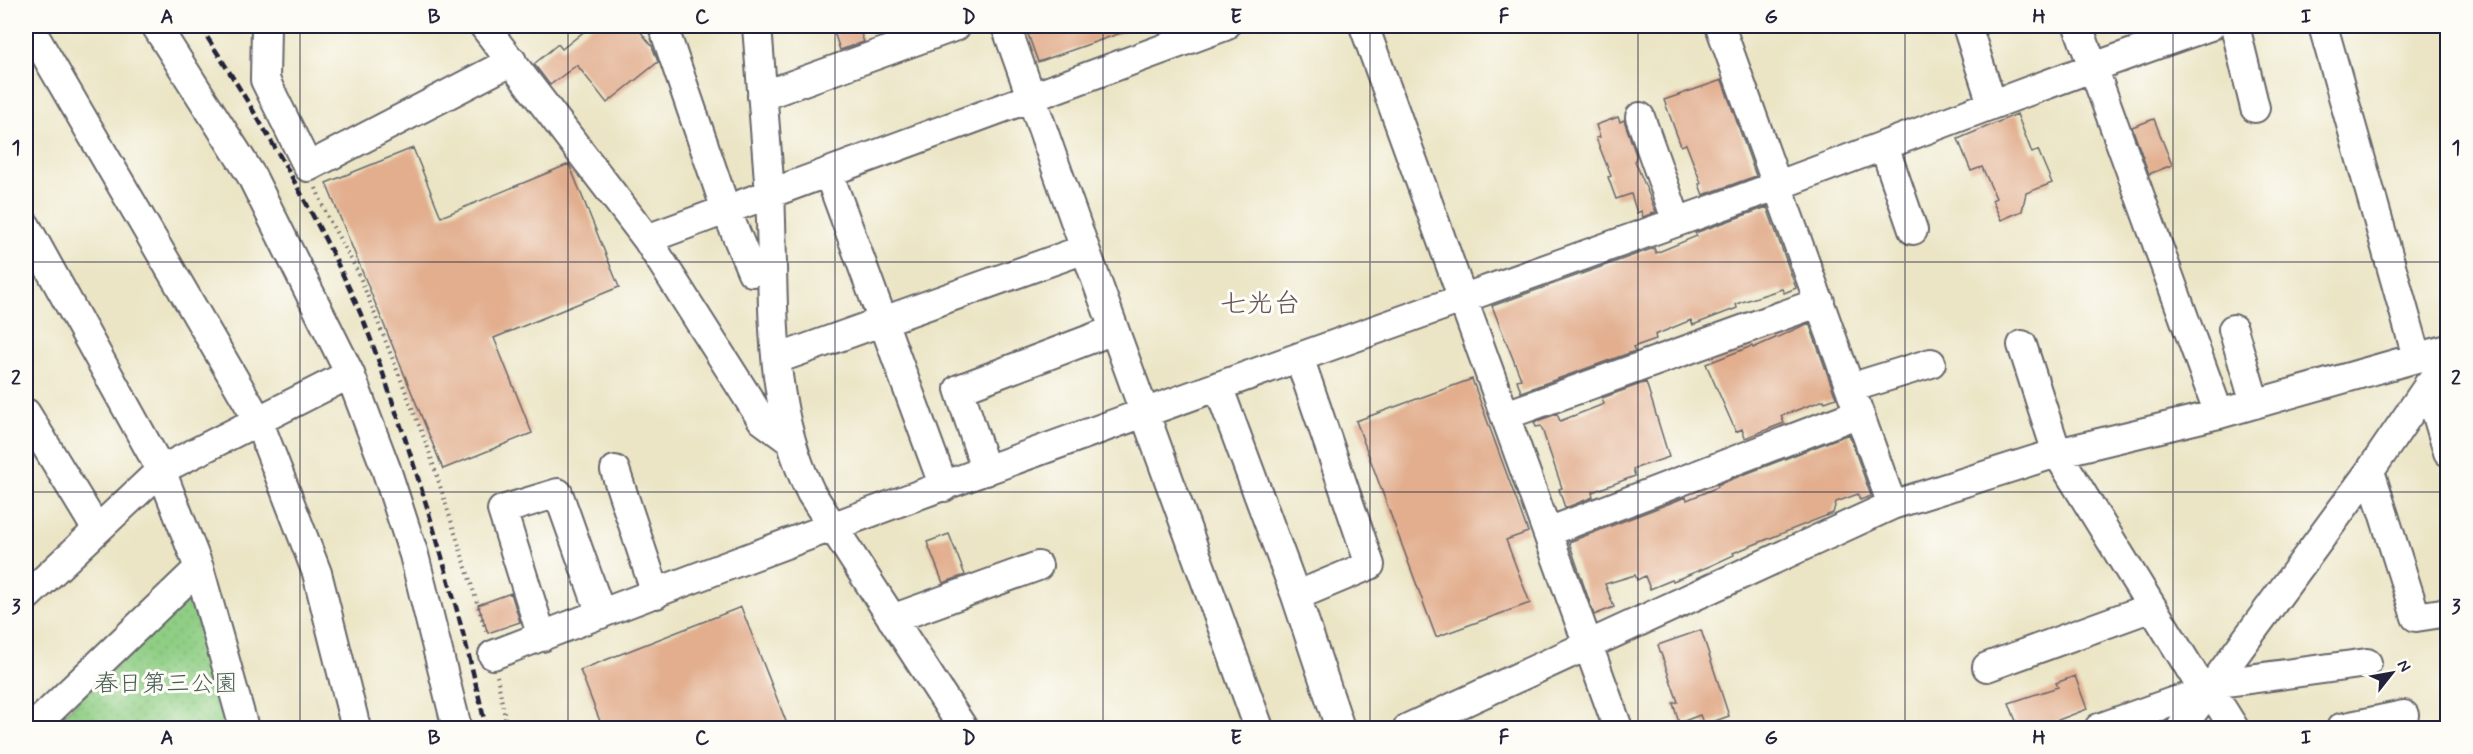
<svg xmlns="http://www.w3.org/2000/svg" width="2473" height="754" viewBox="0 0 2473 754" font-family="Mynerve,'Klee One',sans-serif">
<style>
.park{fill:url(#park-dots);stroke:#587860;stroke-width:1.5}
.building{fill:#e2ae8e}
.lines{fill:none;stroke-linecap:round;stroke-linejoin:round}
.minor-casing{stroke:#68666b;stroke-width:32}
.path{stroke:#68666b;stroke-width:4;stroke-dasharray:1.5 4.5;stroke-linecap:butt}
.minor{stroke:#fff;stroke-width:28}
.rail{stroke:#22223b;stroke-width:4.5;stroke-dasharray:9 4.5;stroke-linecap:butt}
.grid{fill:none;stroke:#22223b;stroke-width:1.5;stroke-opacity:0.55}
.labels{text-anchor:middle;stroke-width:6;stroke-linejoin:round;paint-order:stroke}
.park-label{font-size:24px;fill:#485e55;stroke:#fdfcf7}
.quarter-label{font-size:27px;fill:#655358;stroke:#fdfcf7}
.neatline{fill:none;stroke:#22223b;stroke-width:2}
.grid-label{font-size:20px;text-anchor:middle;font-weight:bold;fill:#22223b}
</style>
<defs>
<pattern id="park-dots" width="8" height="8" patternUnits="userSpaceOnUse" patternTransform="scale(1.5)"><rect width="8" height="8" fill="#8fce84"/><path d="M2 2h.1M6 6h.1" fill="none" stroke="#7bb173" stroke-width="1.8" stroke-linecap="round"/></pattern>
</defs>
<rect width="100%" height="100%" fill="#fdfcf7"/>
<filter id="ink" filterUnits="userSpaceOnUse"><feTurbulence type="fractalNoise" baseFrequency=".0167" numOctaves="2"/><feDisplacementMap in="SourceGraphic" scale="12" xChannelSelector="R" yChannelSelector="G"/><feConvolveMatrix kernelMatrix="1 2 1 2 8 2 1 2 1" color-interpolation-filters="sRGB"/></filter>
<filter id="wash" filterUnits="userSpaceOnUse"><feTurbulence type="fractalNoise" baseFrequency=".008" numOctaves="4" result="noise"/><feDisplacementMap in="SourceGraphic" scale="24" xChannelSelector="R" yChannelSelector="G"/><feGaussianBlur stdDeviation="1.35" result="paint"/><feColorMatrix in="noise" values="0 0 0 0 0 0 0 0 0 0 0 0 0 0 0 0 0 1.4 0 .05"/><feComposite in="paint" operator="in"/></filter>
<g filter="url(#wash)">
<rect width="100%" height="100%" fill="#ebe5c5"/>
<path class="park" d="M191,597L227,728H49Z"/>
<g id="blocks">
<path class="building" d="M591,26H636L652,46L658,62L607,103L577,65L550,85L534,64L558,44L562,49Z
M832,26H858L864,42L840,50Z
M1025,26H1134L1135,28L1038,62Z
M1722,80L1756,176L1703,195L1699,184L1701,183L1686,144L1681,146L1664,100Z
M2017,114L2032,153L2038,150L2052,183L2026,193L2022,211L2001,220L1992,200L1996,198L1982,167L1971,171L1958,139Z
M1618,117L1620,122L1624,120L1636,155L1635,161L1656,212L1643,217L1641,211L1637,213L1631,194L1616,199L1608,177L1611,176L1596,138L1600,137L1596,125Z
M2154,119L2172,165L2149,174L2132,127Z
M413,148L441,217L569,164L619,287L494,338L532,433L443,469L326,183Z
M1767,207L1796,288L1784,293L1782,289L1736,304L1737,308L1693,325L1691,320L1655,335L1656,339L1633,347L1635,351L1521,392L1517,380L1521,379L1492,306L1654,248L1656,253L1697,236L1695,233Z
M1809,323L1836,398L1825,402L1824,400L1781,416L1784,423L1745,438L1742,429L1736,432L1706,364L1752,346L1753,348Z
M1472,379L1528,532L1506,540L1530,603L1436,637L1356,421Z
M1646,382L1669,457L1633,469L1635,476L1592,492L1593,497L1565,508L1559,489L1562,488L1541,426L1536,427L1534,422L1557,414L1560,421L1604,404L1602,398Z
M1849,434L1871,496L1860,500L1858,494L1836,502L1833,513L1733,553L1734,555L1710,566L1673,581L1672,580L1650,589L1645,576L1637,580L1635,575L1605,584L1614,607L1594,615L1569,542L1686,497L1687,500L1718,487L1717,485Z
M949,534L965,575L943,583L927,542Z
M511,593L520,622L488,633L478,605Z
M741,607L789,729H603L580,670Z
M1701,630L1729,716L1704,725L1700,715L1679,723L1673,703L1678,702L1658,645Z
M2075,676L2087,709L2035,729H2019L2009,703L2058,687L2056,683Z"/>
</g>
</g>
<g filter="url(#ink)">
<use href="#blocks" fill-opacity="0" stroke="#68666b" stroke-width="1.5"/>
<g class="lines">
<g class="minor-casing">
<path id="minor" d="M156,26L251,175L350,374L386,469L414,555L457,728
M266,26L265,80L308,167L512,61
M484,26L647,239L762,420L789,440
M663,26L726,210L752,272
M757,26C761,81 766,138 770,194C775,294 765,400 811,493L963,728
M1006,26L1085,249L1259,728
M1364,26L1618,728
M1720,26L1892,505
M1967,26L1992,104
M2078,26L2219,414
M2235,26L2255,108
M2323,26L2417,357
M34,35L258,420L317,573L356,728
M762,96L956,26
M1640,117L1677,222
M1884,146L1913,230
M828,172L944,487
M26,226L161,470L199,568L244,728
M647,239L1225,26
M2233,329L2255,404
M2022,345L2057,453L2205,693
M777,359L1085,249
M2428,385L2448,452
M1218,386L1296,596L1340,728
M1850,388L1931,363
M26,413L97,530
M1506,415L1820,302
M615,470L656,594
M986,471L959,389L1114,330
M2370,471L2416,617L2448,612
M1548,532L1859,413
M1296,596L1370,565L1299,357
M26,597L161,470L350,374
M892,619L1038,566
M542,637L502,510L558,493L601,614
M493,655C893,500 1298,358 1702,213C1872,152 2039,84 2210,26
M1987,667L2152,607
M2212,684L2367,663
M2209,688L2234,728
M32,728L199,568
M1408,728L1892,505L2057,453L2219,414L2448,349
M2099,728L2172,702L2205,693
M2181,728L2370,471L2448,357
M2341,728L2404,715"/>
</g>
<path class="path" d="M316,188L327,216L358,272L428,448L487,634
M497,676L507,728"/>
<use href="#minor" class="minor"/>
<path class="rail" d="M200,26C255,111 307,198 350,290C372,336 387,387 404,435C436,532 464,629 486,728"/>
</g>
</g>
<path class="grid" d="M300,26V728M568,26V728M835,26V728M1103,26V728M1370,26V728M1638,26V728M1905,26V728M2173,26V728M26,262H2448M26,492H2448"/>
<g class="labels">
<g class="park-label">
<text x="166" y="691">春日第三公園</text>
</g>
<g class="quarter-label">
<text x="1260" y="312">七光台</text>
</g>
</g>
<rect width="2473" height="754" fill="none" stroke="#fdfcf7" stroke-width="66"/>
<g transform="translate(2392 673) rotate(59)" stroke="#fdfcf7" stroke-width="4.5" paint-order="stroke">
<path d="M0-4.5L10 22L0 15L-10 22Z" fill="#22223b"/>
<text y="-9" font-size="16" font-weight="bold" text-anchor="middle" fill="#22223b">N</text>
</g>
<rect x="33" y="33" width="2407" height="688" class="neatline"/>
<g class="grid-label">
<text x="167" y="23">A</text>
<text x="434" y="23">B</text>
<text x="702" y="23">C</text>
<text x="969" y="23">D</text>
<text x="1236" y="23">E</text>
<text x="1504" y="23">F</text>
<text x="1771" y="23">G</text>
<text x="2039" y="23">H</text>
<text x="2306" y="23">I</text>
<text x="16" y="154">1</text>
<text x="2456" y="154">1</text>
<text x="16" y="384">2</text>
<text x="2456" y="384">2</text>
<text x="16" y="613">3</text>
<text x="2456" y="613">3</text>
<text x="167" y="744">A</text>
<text x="434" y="744">B</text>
<text x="702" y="744">C</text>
<text x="969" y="744">D</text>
<text x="1236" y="744">E</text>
<text x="1504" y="744">F</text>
<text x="1771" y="744">G</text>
<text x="2039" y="744">H</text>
<text x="2306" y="744">I</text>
</g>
</svg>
